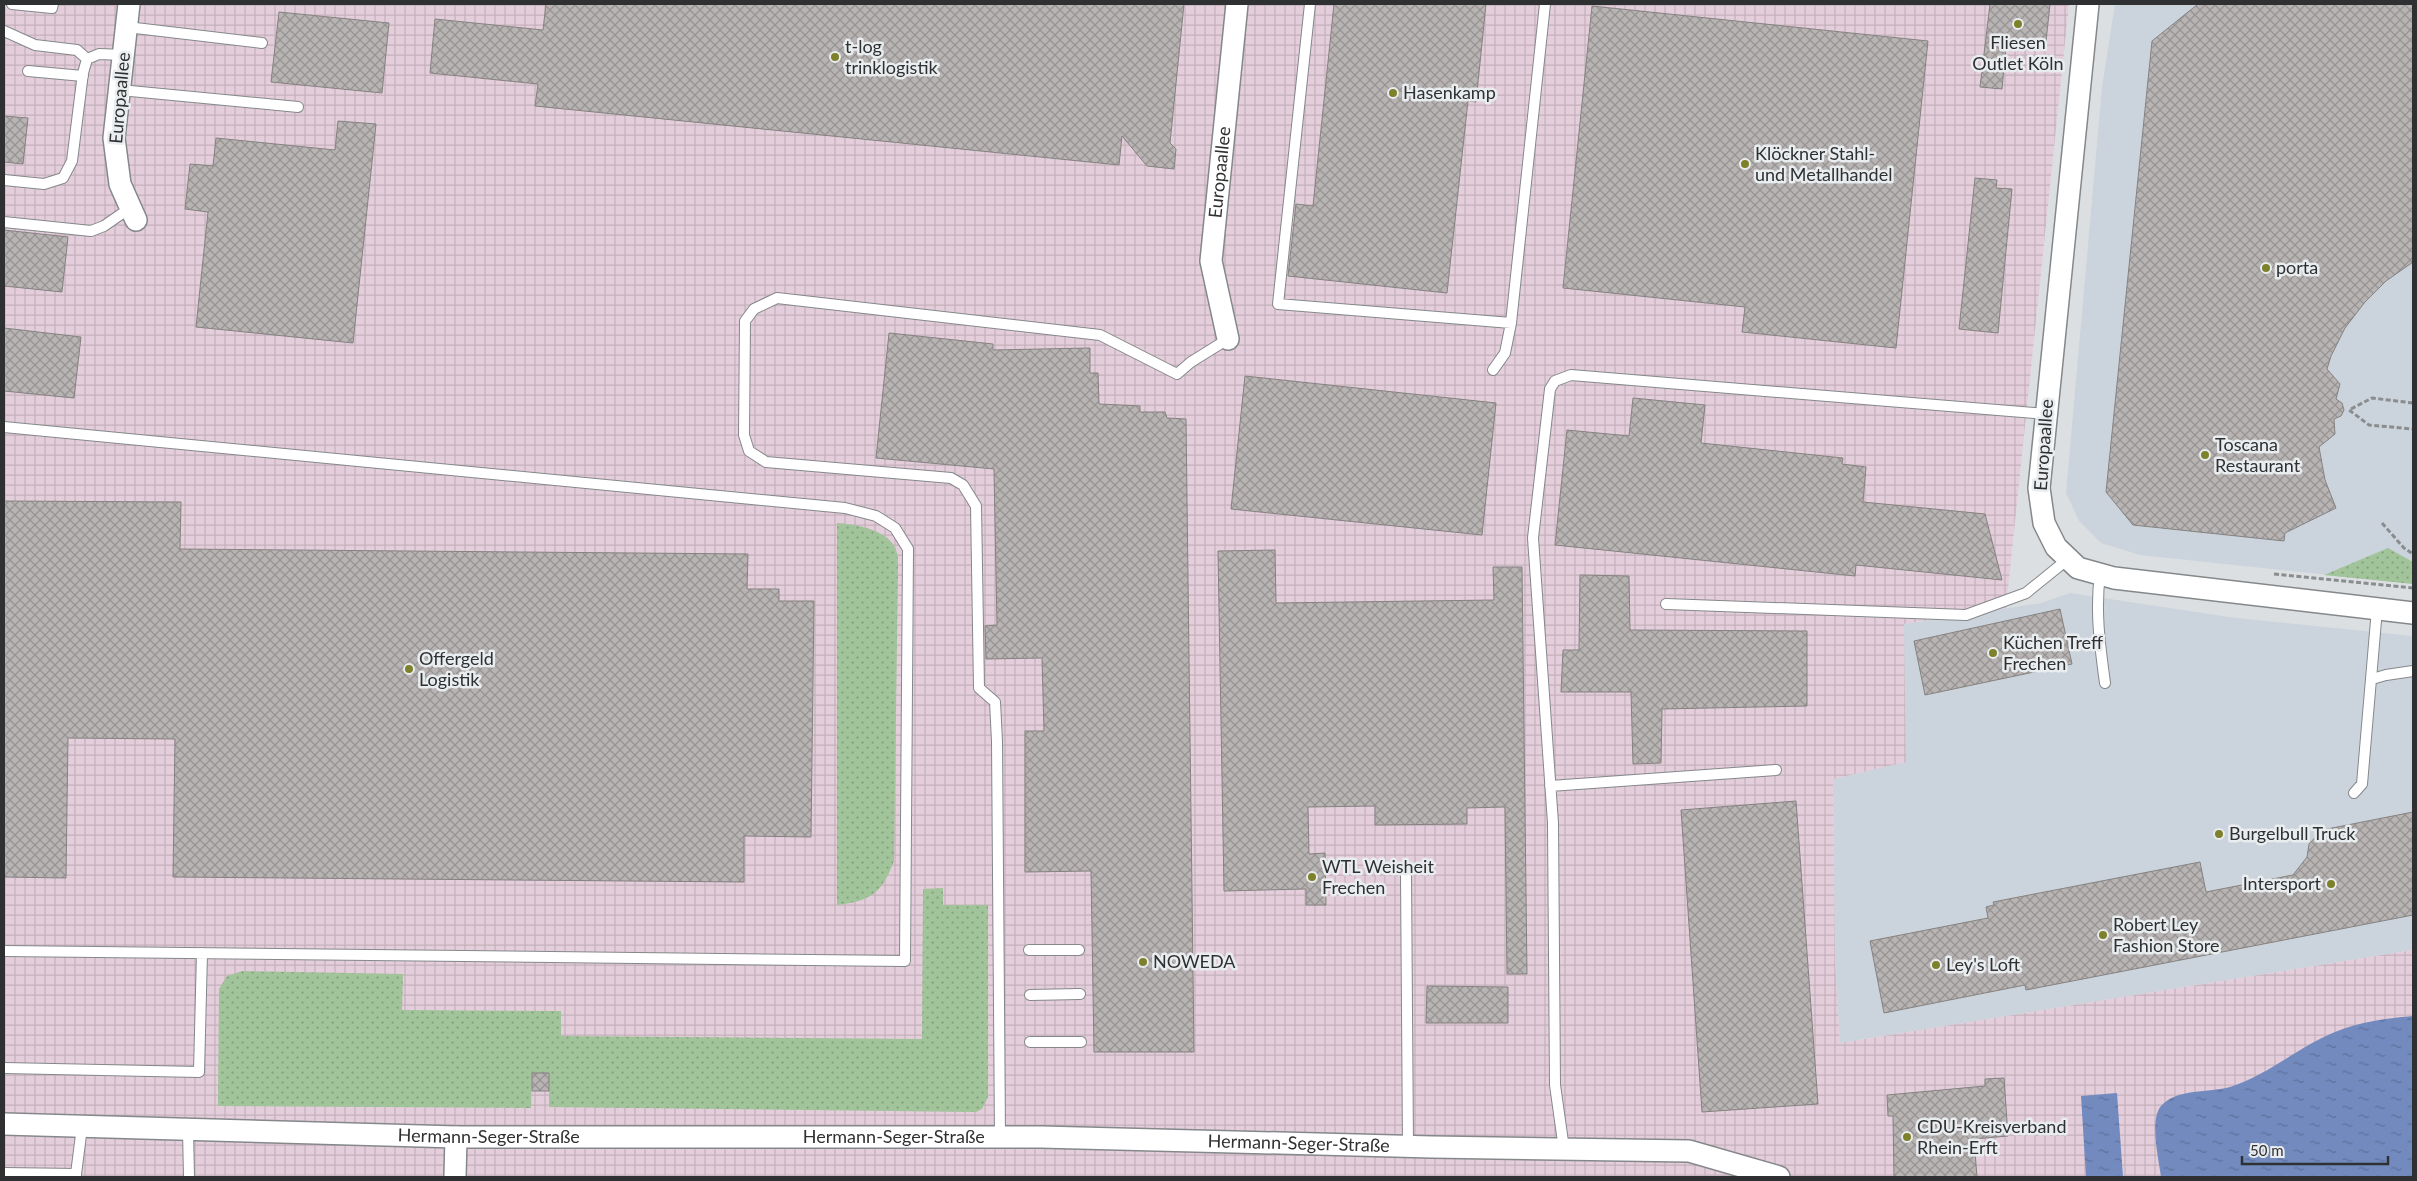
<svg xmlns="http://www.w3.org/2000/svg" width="2417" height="1181" viewBox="0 0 2417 1181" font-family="Lato,sans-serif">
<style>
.built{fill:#cbd4dc}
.industrial{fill:url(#industrial-grid)}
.grass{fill:url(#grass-dots)}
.water{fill:url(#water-ripples)}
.building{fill:url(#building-cross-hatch);stroke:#858281}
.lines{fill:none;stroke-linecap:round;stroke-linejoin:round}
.lane-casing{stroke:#85888a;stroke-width:12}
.street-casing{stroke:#85888a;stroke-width:24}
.path{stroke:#8a8c8e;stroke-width:3;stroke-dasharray:5 2.5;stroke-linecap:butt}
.lane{stroke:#fff;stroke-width:10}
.street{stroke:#fff;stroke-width:21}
.poi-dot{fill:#7e812b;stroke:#e9edef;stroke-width:2}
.labels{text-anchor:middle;stroke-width:5;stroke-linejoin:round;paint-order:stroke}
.poi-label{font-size:18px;fill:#2f3031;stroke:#e9edef;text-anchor:start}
.street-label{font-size:18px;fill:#2f3031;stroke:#e9edef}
</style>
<defs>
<pattern id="industrial-grid" width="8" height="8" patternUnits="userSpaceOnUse" patternTransform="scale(1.25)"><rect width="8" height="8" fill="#e4cedb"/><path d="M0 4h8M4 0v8" fill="none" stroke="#c4b1bc"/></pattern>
<pattern id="grass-dots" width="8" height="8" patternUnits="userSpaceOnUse" patternTransform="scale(1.25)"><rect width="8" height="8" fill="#a1c49a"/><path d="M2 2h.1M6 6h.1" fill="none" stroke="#84a07e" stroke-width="1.8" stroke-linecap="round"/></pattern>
<pattern id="water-ripples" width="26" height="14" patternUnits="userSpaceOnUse" patternTransform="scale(1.25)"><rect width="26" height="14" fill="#728abe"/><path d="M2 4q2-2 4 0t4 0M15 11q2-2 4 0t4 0" fill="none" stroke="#5e719b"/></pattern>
<pattern id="building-cross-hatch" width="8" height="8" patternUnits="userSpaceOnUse" patternTransform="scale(1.25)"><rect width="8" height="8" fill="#b8b4b3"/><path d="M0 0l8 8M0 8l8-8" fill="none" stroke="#969392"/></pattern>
</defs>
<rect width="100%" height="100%" fill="#dcdfe2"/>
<path class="built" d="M2115,4H2413V584L2140,555L2101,543L2079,521L2066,493L2102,87Z
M2070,593L2236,618L2413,636V950L1840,1043L1835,963L1833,779L1906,761L1904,624L2041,603Z"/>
<path class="industrial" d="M4,4H2069L2006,608L1904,624L1906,762L1833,779L1835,963L1840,1043L2413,950V1177H4Z"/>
<path class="grass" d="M837,523C856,524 889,530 896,550C898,555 898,562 898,566L894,861C882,893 871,901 837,905Z
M2388,548L2413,562V584L2324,575Z
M943,888V905H988V1097L982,1109L976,1112L549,1107V1073H532L531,1108L218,1106L219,989L227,976L242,971L403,974L402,1010L561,1011V1036L922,1039L923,889Z"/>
<path class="water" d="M2413,1016V1176L2161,1177C2159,1160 2149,1120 2161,1106C2177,1088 2209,1093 2230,1087C2268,1075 2298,1047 2335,1032C2359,1022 2388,1018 2413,1016Z
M2117,1093L2123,1177H2086L2081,1096Z"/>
<path class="building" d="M546,4H1184L1170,143L1176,149L1174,169L1147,166L1122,136L1119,165L535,106L538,84L430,73L435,19L543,30Z
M1334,4H1486L1476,102L1468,101L1447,293L1288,276L1296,204L1313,206Z
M1990,4H2050L2045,51L2006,47L2002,89L1980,87Z
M2198,4H2413V262L2386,281L2365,302L2345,328L2331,356L2327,369L2340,384L2336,399L2342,403L2344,410L2341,416L2334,419L2335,434L2319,447L2325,480L2336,508L2285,533L2284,541L2133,525L2106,492L2152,41Z
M1592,6L1928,41L1896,348L1742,332L1745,307L1563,288Z
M279,12L389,23L382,93L271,82Z
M4,116L28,118L23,164L4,162Z
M338,121L376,124L353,343L196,327L208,212L185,209L190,164L213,166L216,138L335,150Z
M1975,178L1997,180L1996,188L2012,189L1998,333L1959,329Z
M4,230L68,237L62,292L4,286Z
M4,328L81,337L74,398L4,391Z
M889,333L993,344V350L1090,348V373H1098L1099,404L1140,406V412H1165L1167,418L1186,419L1194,1052H1094L1091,871L1025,872V731H1044L1042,658L986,659L985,626L997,625L994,469L876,458Z
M1245,376L1496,403L1482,535L1231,509Z
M1633,398L1705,405L1701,443L1843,458L1842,464L1866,467L1863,502L1985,514L2002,580L1856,565L1855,576L1555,545L1567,430L1629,436Z
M4,501L181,502L180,549L748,554L747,589H779V601H814L811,837L744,836V882L173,877L175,739L68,738L66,878L4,877Z
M1275,550L1276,603L1494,600L1493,567H1522L1527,974H1507L1505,807L1467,808V824L1375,825V806L1308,807L1309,854L1325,853L1326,905H1306V889L1224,891L1218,551Z
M1580,575L1629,576L1630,630L1807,631V706L1662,709L1661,763L1633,764L1631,692H1561L1563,650H1579Z
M2060,609L2072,664L1925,695L1914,641Z
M1796,801L1818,1104L1702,1112L1681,810Z
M2413,812V915L2026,990L2025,985L1884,1013L1870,941L1988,918L1986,907L1994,905L1993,902L2200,862L2206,892L2293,875L2307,857L2309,844L2322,830Z
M1427,986L1508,987V1023H1426Z
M532,1073H549V1091H532Z
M2004,1078L2008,1136L1974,1139L1977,1177H1894L1893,1116H1888L1887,1095L1985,1086V1079Z"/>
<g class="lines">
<g class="lane-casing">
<path id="lane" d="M12,4L52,8L53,4
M1310,4L1278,304L1511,323L1545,4
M127,27L262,43
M4,31L35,45L77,50L87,59
M28,71L83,76
M120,90L298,107
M4,180L44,184L63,178L72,161L83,73L87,59L99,54L124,55
M4,222L91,231L104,226L130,208
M1493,370L1505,353L1511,323
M4,427L845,508L876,516L895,528L908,549L905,961L4,951
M2100,574C2095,611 2100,646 2105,683
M1666,604L1966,615L2026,593L2068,559
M2372,679L2386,675L2413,671
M1550,786L1776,770
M2354,793L2362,784L2377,609
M1406,874L1408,1147
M1029,950H1079
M1030,995L1080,994
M1030,1042H1081
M4,1068L199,1072L202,953
M188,1130L189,1177
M1000,1137L997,741L995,702L979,688L976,506L963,485L951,478L766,462L749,451L744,435L745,321L754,309L777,298L1100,335L1177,374L1191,362L1228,339
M1564,1149L1555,1085L1553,823L1533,538L1550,389L1555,381L1571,375L2046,414
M4,1173L76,1174V1177
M76,1174L82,1127"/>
</g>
<g class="street-casing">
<g id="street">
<path d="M129,4L114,138L120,184L136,220"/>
<path d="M2088,4L2039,488L2044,523L2056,547L2078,568L2114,578L2413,613"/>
<path id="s1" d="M1228,339L1211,261L1237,4"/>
<path id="s2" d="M4,1124L456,1137H1041L1432,1147L1689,1151L1779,1177"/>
<path d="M455,1177L456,1137"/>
</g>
</g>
<path class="path" d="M2413,403L2372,398L2349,410L2369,425L2413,429
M2382,523L2404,548L2413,554
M2274,574L2413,588"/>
<use href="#lane" class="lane"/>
<use href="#street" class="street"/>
</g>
<g class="poi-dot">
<circle cx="2018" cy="24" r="5"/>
<circle cx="835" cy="57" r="5"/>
<circle cx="1393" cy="93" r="5"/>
<circle cx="1745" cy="164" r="5"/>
<circle cx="2266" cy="268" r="5"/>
<circle cx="2205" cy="455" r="5"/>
<circle cx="1993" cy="653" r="5"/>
<circle cx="409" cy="669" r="5"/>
<circle cx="2219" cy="834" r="5"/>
<circle cx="1312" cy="877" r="5"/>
<circle cx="2331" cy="884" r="5"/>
<circle cx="2103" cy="935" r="5"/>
<circle cx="1143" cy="962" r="5"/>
<circle cx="1936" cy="965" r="5"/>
<circle cx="1907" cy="1137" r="5"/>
</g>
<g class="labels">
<g class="poi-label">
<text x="2018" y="49" text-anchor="middle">Fliesen<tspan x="2018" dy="21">Outlet Köln</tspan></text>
<text x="845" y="53">t-log<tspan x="845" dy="21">trinklogistik</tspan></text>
<text x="1403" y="99">Hasenkamp</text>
<text x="1755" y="160">Klöckner Stahl-<tspan x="1755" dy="21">und Metallhandel</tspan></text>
<text x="2276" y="274">porta</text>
<text x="2215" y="451">Toscana<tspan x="2215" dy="21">Restaurant</tspan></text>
<text x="2003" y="649">Küchen Treff<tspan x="2003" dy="21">Frechen</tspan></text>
<text x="419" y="665">Offergeld<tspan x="419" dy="21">Logistik</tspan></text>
<text x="2229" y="840">Burgelbull Truck</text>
<text x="1322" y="873">WTL Weisheit<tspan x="1322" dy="21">Frechen</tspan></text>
<text x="2321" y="890" text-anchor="end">Intersport</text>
<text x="2113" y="931">Robert Ley<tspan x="2113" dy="21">Fashion Store</tspan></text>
<text x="1153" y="968">NOWEDA</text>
<text x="1946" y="971">Ley's Loft</text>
<text x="1917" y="1133">CDU-Kreisverband<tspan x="1917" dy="21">Rhein-Erft</tspan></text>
</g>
<g class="street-label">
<text transform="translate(120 98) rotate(-85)" y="6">Europaallee</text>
<text dy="6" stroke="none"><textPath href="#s1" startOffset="169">Europaallee</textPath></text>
<text transform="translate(2044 445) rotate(-86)" y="6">Europaallee</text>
<text dy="6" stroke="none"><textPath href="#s2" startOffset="485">Hermann-Seger-Straße</textPath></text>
<text dy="6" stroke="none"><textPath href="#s2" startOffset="890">Hermann-Seger-Straße</textPath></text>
<text dy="6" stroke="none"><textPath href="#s2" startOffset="1295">Hermann-Seger-Straße</textPath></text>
</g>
</g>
<rect width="2417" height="1181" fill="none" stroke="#2f3031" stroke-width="10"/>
<path d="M2242 1156v8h146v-8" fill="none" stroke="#2f3031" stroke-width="2.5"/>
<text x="2250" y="1156" font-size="15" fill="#2f3031" stroke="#e9edef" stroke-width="4" paint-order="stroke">50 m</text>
</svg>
